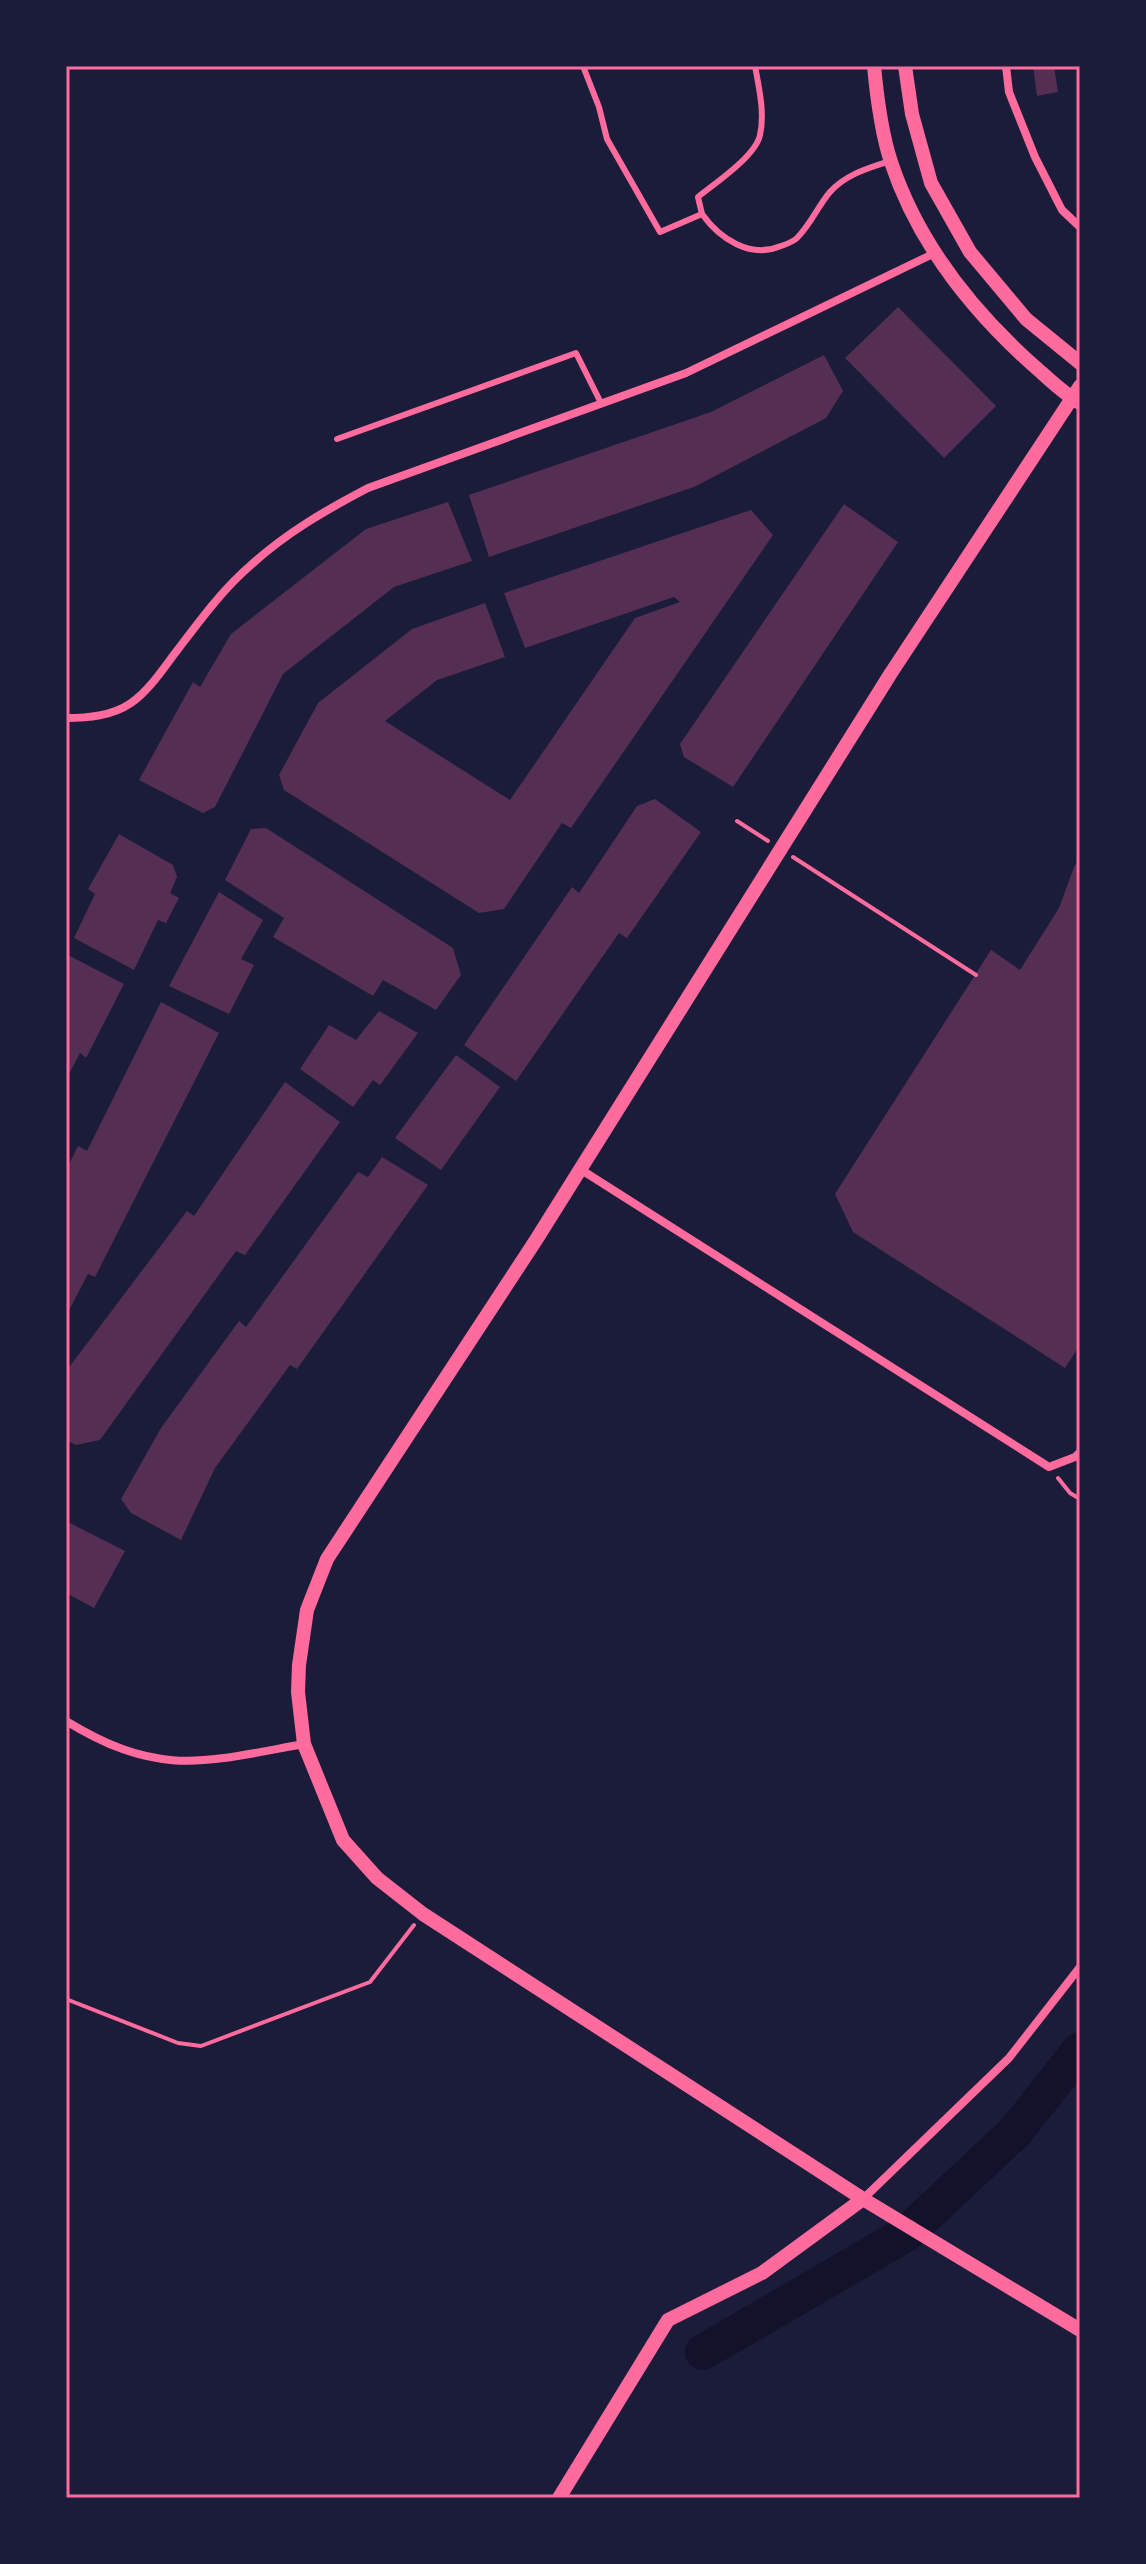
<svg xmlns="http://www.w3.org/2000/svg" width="1146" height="2564" viewBox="0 0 1146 2564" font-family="'Asap Condensed',sans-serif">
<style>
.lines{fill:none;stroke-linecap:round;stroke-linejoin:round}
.river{stroke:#12122b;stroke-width:36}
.building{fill:#542f53}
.path{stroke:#ff6b9d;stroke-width:4}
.service{stroke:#ff6b9d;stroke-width:6}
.minor{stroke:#ff6b9d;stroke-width:8}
.tertiary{stroke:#ff6b9d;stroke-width:14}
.neatline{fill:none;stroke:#ff6b9d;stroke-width:3}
</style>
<rect width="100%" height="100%" fill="#1b1b3a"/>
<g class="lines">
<path class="river" d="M703,2352L906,2234L1015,2132L1080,2050"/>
</g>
<path class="building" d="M1033,66H1054L1058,92L1037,96Z
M898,307L996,406L944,458L845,358Z
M824,355L843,391L826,418L694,487L489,557L469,495L711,412Z
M448,502L472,561L394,587L283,674L215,807L203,813L139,780L193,682L200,687L231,634L366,529Z
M844,504L898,542L733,787L684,757L680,744Z
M751,510L773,535L571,828L562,823L504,909L479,913L284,790L279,775L318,703L412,629L485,603L505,657L437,680L385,721L510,800L635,618L680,602L674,597L525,648L504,593Z
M655,799L701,832L627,938L619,933L516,1081L464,1045L572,887L579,893L637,806Z
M266,828L453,948L461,975L436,1010L383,980L373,996L273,937L284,918L225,880L251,829Z
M119,834L173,865L177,877L170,893L179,898L166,923L158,920L134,970L74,938L95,894L88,889Z
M1080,858V1345L1065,1368L853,1232L835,1194L991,950L1020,970L1059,908L1074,867Z
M219,892L263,920L241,959L254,965L229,1014L169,986Z
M66,954L124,984L86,1058L80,1053L66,1080Z
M161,1002L219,1033L95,1277L88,1274L66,1316V1170L78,1146L87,1151Z
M379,1011L418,1033L380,1085L373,1080L353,1107L300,1069L329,1025L356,1040Z
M456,1055L500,1087L441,1170L395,1138Z
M285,1082L340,1122L245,1255L236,1251L100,1440L76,1445L66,1440V1364L70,1366L187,1211L194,1216Z
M382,1157L428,1185L297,1369L290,1365L215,1468L181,1540L131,1513L121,1499L161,1428L239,1321L246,1327L358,1172L368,1177Z
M66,1521L125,1551L94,1608L66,1593Z"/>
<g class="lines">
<path class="path" d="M737,821L768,841
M793,857L976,975
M1058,1478L1070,1493L1080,1499
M66,1999L178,2043L201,2046L370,1982L414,1925"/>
<path class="service" d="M583,66L599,107L607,139L660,232L702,214L698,197C714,184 756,156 760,135C765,113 759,88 755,66
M702,214C720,239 750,259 781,246C787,244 793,242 797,238C811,224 818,206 830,192C846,174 869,168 890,161
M337,439L576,353L601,403"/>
<path class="minor" d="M1006,66L1009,92L1035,157L1062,210L1080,227
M66,718C88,718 112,716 131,703C150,690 164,667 179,648C201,619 223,589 251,565C286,533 326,510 368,488L686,373L935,253
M580,1169L1049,1467L1075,1457L1080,1452
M66,1721C159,1778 204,1762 304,1744
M863,2199L1009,2058L1080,1967"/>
<path class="tertiary" d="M874,66C877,98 881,132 891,162C919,246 976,316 1042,373C1054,384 1066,395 1080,403
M905,66L912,114L931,183L970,252L1026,319L1080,363
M1080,386L891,673L536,1240L327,1559L307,1610L299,1665L298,1692L304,1744L343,1840L377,1878L423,1914L863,2199L1080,2330
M559,2498L668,2320L762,2273L863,2199"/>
</g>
<rect width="1146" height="2564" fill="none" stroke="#1b1b3a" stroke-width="136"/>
<rect x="68" y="68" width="1010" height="2428" class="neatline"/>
</svg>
